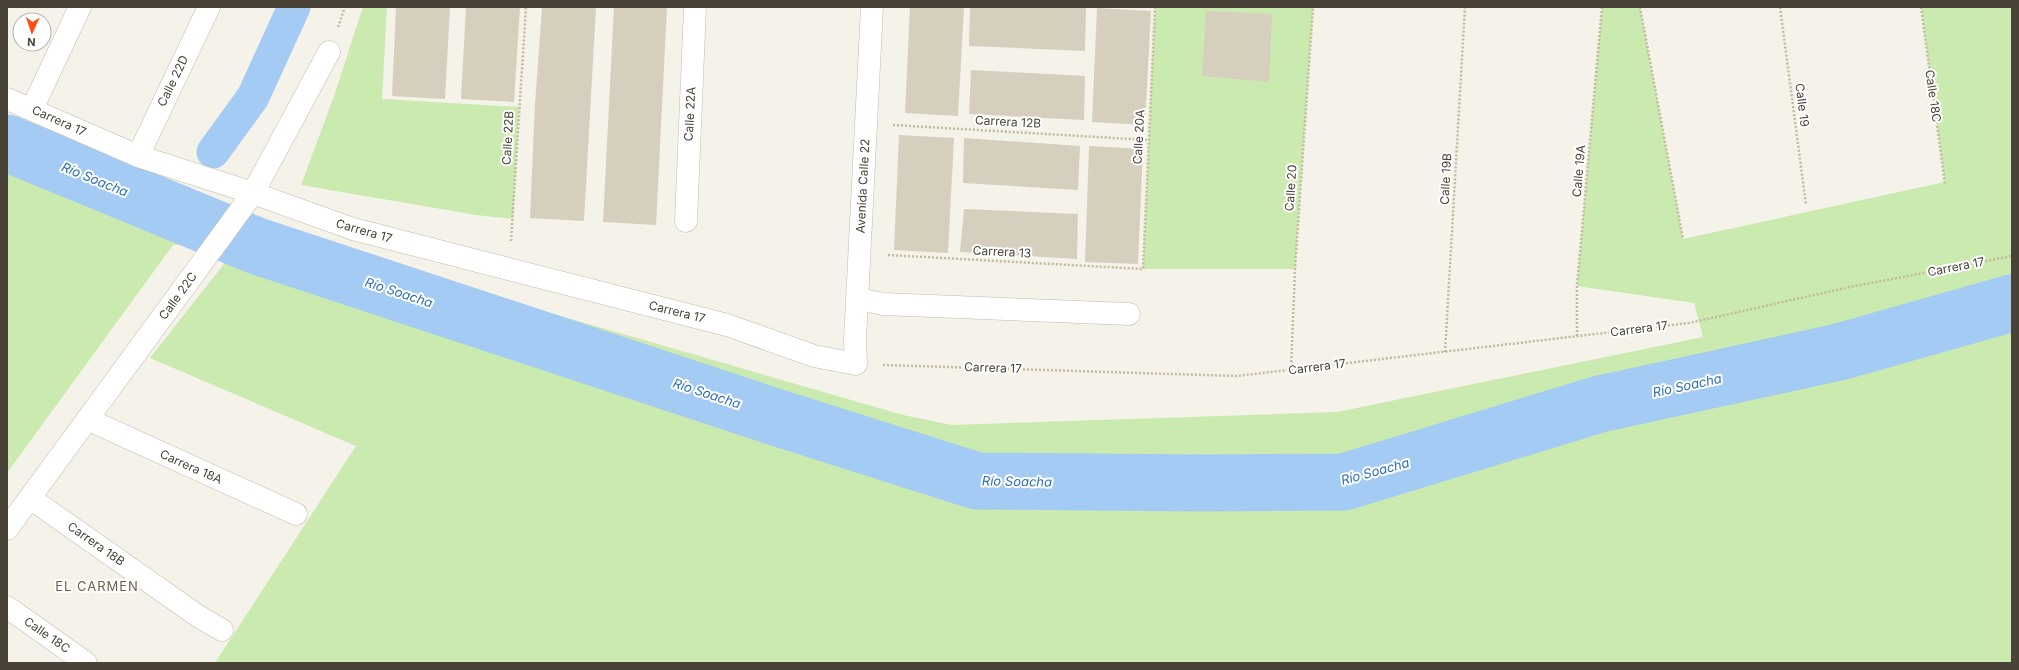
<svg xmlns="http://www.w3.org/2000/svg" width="2019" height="670" viewBox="0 0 2019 670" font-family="Inter,sans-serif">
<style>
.green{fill:#caeab0}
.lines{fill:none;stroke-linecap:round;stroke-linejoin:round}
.canal{stroke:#a3cbf3;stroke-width:33}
.river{stroke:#a3cbf3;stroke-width:57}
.building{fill:#d7cfbd}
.minor-casing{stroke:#c1bbab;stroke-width:23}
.path{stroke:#c3b99b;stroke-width:2.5;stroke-dasharray:2 2;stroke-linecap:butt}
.minor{stroke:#fff;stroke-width:22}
.labels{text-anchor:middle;stroke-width:4;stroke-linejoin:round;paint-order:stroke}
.street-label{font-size:12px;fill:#494337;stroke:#fff}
.water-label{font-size:13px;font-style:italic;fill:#2b6fba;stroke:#fff}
.neighbourhood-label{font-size:13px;letter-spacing:1px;fill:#6c634d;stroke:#fff}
</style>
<rect width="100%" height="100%" fill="#f5f2e9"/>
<path class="green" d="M363,7H387L382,99L519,107L513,219L476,215L301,185L334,96Z
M1155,7H1313L1295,269H1143Z
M1602,7H1640L1683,239L1945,182L1921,7H2012V663H215L356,446L150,358L231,255L193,243L173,245L7,473V123L194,199L263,230L903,415L952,425L1337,412L1703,337L1694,303L1577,286Z"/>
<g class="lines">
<path class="canal" d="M213,152L253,97L294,7"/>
<path class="river" d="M7,143L257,246L772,416L977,481L1200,483L1344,482L1600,404L1839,352L2012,303"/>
</g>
<path class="building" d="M396,7H450L445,99L392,96Z
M466,7H520L514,102L461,99Z
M542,7H596L584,221L530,218L535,104Z
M614,7H667L656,225L603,222Z
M910,7H964L958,116L905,113Z
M970,7H1086L1085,51L969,46Z
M1097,8L1151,11L1145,125L1092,122Z
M1206,11L1272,14L1269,82L1202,76Z
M971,70L1085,76L1084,120L969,114Z
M899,135L954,138L948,253L894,250Z
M964,138L1080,146L1078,190L963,183Z
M1089,146L1143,149L1138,264L1085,262Z
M964,209L1078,214L1077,259L960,252Z"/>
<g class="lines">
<g class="minor-casing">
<path id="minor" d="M7,99L138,156L253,193L353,229L727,325L814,356L856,364L855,340L872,7
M32,109L80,7
M138,156L209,7
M686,221L695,7
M858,299L883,304L1129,314
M87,419L296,514
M30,498L198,616L222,630
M7,529L253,193L329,52
M7,607L86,663"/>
</g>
<path class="path" d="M1640,7L1683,239
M1780,7L1806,205
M1921,7L1945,184
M338,27L345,7
M893,125L1148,140
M511,241L526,7
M888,255L1143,269L1155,7
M1577,336V286L1602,7
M1445,352L1465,7
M883,365L1237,376L1689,323L1850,287L2012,256
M1291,370L1295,269L1313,7"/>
<use href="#minor" class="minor"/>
</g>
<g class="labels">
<g class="street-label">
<text transform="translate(173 81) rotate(-64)" y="4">Calle 22D</text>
<text transform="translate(1933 96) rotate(82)" y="4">Calle 18C</text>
<text transform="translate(1802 105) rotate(83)" y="4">Calle 19</text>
<text transform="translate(690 114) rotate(-87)" y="4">Calle 22A</text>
<text transform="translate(59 121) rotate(24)" y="4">Carrera 17</text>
<text transform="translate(1008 122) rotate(3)" y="4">Carrera 12B</text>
<text transform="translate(1139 137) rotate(-87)" y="4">Calle 20A</text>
<text transform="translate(508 138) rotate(-87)" y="4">Calle 22B</text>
<text transform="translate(1579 171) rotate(-85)" y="4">Calle 19A</text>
<text transform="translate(1446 179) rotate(-87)" y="4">Calle 19B</text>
<text transform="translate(863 186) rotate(-87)" y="4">Avenida Calle 22</text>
<text transform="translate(1291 188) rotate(-86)" y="4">Calle 20</text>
<text transform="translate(364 231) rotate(16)" y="4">Carrera 17</text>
<text transform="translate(1002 252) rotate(3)" y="4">Carrera 13</text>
<text transform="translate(1956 267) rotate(-11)" y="4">Carrera 17</text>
<text transform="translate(178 296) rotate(-54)" y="4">Calle 22C</text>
<text transform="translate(677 312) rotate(14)" y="4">Carrera 17</text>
<text transform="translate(1639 329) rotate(-7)" y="4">Carrera 17</text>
<text transform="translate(1317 367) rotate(-7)" y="4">Carrera 17</text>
<text transform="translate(993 368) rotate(2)" y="4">Carrera 17</text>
<text transform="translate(191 467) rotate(24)" y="4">Carrera 18A</text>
<text transform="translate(96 544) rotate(35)" y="4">Carrera 18B</text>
<text transform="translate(47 635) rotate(35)" y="4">Calle 18C</text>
</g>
<g class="water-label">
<text transform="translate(95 179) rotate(22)" y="5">Río Soacha</text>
<text transform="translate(399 292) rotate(18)" y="5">Río Soacha</text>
<text transform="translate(1687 385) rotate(-12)" y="5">Río Soacha</text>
<text transform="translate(707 393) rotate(18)" y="5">Río Soacha</text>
<text transform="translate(1375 471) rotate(-15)" y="5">Río Soacha</text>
<text transform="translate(1017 481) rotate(1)" y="5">Río Soacha</text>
</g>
<g class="neighbourhood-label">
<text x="97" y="591">EL CARMEN</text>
</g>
</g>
<rect width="2019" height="670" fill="none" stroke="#494337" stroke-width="16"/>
<g transform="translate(32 32) rotate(183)"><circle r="19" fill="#ffffff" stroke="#b6b4af"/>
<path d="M0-3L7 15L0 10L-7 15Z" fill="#ff4f15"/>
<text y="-6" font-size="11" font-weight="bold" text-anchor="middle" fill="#494337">N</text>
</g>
</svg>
